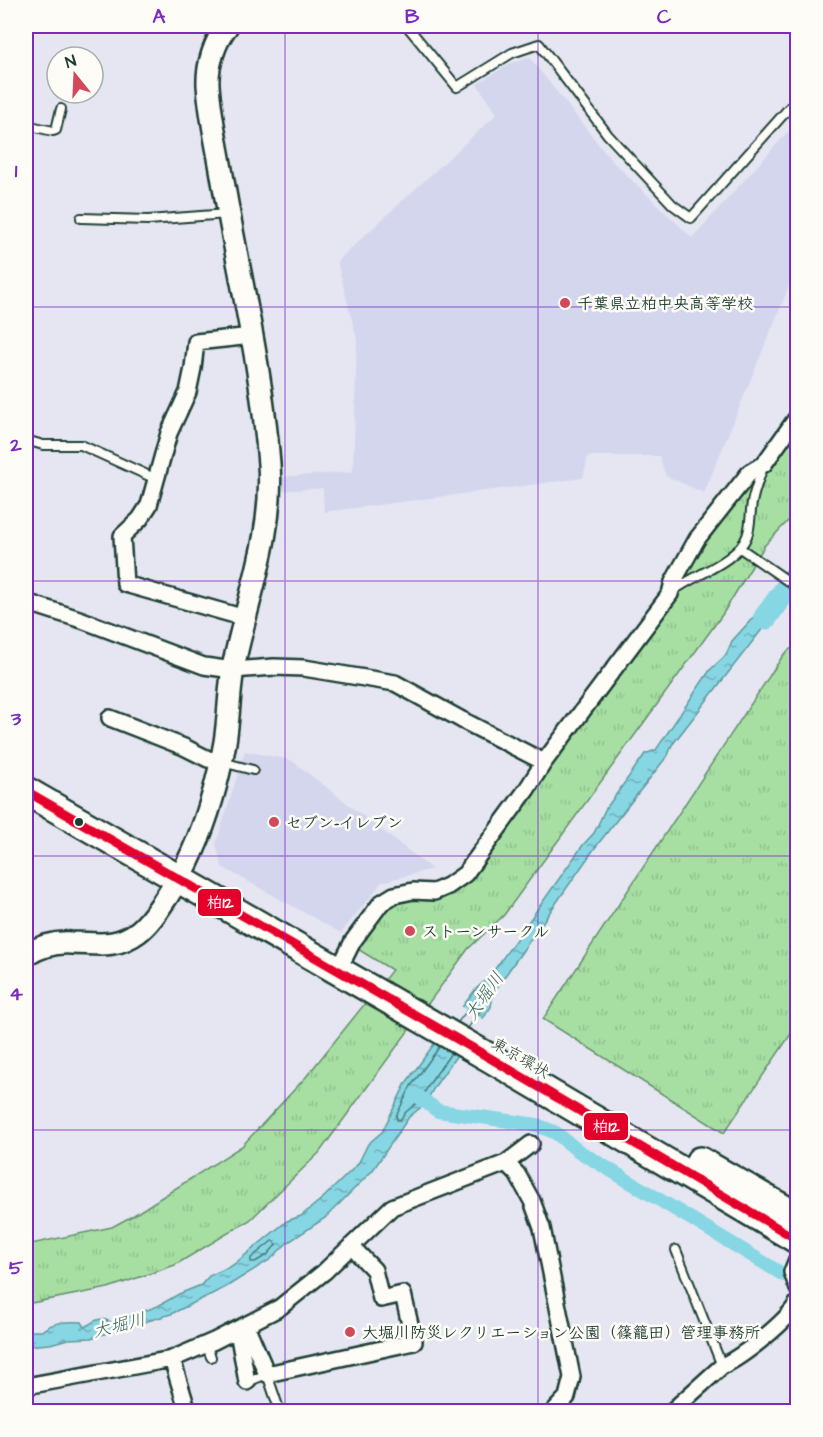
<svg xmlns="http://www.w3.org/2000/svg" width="823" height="1437" viewBox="0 0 823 1437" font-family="'Architects Daughter','Klee One',sans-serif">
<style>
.built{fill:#d4d6ed}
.grass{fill:url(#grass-tufts);stroke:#638e6c;stroke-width:1.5}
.water{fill:url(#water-ripples);stroke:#5d999e;stroke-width:1.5}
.pier{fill:#e5e6f1}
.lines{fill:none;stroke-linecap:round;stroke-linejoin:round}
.shore{stroke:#497a7a;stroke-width:1.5}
.canal{stroke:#87d6e4;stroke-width:14}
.river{stroke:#87d6e4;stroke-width:24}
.lane-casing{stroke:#1f3d34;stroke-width:12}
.street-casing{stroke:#1f3d34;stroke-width:20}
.secondary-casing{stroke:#1f3d34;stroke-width:26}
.highway-casing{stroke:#1f3d34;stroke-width:32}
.lane{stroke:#fdfcf7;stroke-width:8}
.street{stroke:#fdfcf7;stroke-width:15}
.secondary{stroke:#fdfcf7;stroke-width:21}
.highway{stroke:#fdfcf7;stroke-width:27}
.bus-1-casing{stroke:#fdfcf7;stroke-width:14}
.bus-1{stroke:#e4002b;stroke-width:9}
.grid{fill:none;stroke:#7b2cbf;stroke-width:1.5;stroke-opacity:0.55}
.poi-dot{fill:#d1495b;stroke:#fdfcf7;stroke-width:2}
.bus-dot{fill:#1f3d34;stroke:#fdfcf7;stroke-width:2}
.labels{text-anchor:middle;stroke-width:5;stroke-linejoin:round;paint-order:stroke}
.poi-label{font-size:16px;font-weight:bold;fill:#1f3d34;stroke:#fdfcf7;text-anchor:start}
.street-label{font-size:16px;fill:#1f3d34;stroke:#fdfcf7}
.water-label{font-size:18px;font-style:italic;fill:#396360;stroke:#fdfcf7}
.line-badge{stroke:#fdfcf7;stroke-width:2}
.badge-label{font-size:16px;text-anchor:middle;font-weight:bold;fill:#fff}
.neatline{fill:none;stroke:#7b2cbf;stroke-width:2}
.grid-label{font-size:20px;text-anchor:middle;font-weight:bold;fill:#7b2cbf}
</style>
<defs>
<pattern id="grass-tufts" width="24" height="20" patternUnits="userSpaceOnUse" patternTransform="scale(1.5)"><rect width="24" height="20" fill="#a7dfa3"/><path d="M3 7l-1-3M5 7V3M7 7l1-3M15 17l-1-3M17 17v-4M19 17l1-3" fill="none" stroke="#8fc08d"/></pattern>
<pattern id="water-ripples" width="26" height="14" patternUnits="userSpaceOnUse" patternTransform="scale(1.5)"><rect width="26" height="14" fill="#87d6e4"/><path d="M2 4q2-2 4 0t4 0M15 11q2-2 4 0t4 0" fill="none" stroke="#6eafba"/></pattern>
</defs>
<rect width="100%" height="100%" fill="#e5e6f1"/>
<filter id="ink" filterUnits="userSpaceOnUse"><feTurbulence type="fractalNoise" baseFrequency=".0167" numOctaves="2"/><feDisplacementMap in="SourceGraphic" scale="12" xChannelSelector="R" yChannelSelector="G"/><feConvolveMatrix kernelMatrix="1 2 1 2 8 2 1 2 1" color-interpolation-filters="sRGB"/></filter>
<g filter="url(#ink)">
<path class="built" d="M530,58L611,160L692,238L797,122V267L704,493L666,476L659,456H588L583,478L324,512L323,488L280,491V477L353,472L357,339L337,261L497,114L477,84L511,63Z
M245,751L291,760L432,869L382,882L341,933L222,867L216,844Z"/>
<path class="grass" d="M797,423V509L788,521L765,545L722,615L504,915L468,949L319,1153L250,1220L175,1265L108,1288L26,1304V1245L112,1227L134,1215L242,1146L306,1077L392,970L356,948L384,906L401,898L443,894L698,546Z
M797,644V1025L724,1133L543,1019L784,654Z"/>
<path class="water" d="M778,590L788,596L672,745L668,755L594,849L493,993L491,1007L435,1086L425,1104L409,1117L373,1170L325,1218L287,1243L271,1259L226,1287L171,1314L91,1338L68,1339L50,1344L26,1346V1331H42C52,1321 69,1321 82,1322L85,1327C95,1320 100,1316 112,1323L158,1306L179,1294L201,1285L209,1276L233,1265L287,1221L301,1216L324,1197L358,1164L368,1144L382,1132L406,1083L429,1051L475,990L490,976L583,845L594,833L605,810L645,754L656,750L710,670L726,655L732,641Z"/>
<path class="pier" d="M459,1005L485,1020L460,1056L433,1040Z"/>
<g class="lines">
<path class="shore" d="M458,1022L480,994L485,991V1004L468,1028
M440,1046L411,1086L396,1116L397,1120H400L406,1112L420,1100L430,1083L451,1053
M272,1241H275L276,1245L267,1255L255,1262H251V1258Z"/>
<path class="canal" d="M415,1094L438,1111L537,1125L556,1133L577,1150L784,1275"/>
<path class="river" d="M765,618L798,573"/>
<g class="lane-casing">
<path id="lane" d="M407,26L457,87L512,53L539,44L608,135L673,205L691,218L790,107
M26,125L53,131L56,130L61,109
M81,218L148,220L227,214
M26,440L43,445H81L156,479
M740,548L798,588
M673,591C694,575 738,561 747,536C751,526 750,513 752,503C754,491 759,479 763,467
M222,762L253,770
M676,1250L722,1366
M206,1345L211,1357
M247,1382L267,1374L280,1412"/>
</g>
<g class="street-casing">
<path id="street" d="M26,602L82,620L204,666L233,670L274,667L304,668L395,683L462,720L544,762
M245,618L125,584L122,536L140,519L149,505L169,433L188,392L193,368L196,342L252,336
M110,718L184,747L208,759L220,761
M345,957L353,941L381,903L394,895L413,891L434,892L448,886L465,874L527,789L544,762L670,594L673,582L697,539L750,472L764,464L798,416
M531,1144L506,1163L517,1174L532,1201L542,1228L572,1377L567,1397L553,1412
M796,1262L792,1272L798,1289
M246,1325L267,1374L414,1342L403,1294L381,1299L374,1270L351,1246
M236,1330L239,1337L247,1382
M172,1359L214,1341L279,1308L324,1272L392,1207L506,1163
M26,1386L172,1359L188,1412
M671,1412L722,1366C742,1357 788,1321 798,1302"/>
</g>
<g class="secondary-casing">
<path id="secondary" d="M26,955C39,947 55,942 71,943C96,943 115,949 138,932C150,923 159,908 168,895C174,885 182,875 187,864C205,827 218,782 225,742C229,717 229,692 233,668C247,599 274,535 269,464C262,366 238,271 222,175C217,145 210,115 208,85C207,65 215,41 227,26"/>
</g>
<g class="highway-casing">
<path id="highway" d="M26,791L490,1058L798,1240
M700,1161L798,1217"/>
</g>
<use href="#lane" class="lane"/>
<use href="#street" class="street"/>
<use href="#secondary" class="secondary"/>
<use href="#highway" class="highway"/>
<g class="bus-1-casing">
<path id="bus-1" d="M26,791L490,1058L798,1240"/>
</g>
<use href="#bus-1" class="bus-1"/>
</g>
</g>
<path class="grid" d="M285,26V1412M538,26V1412M26,307H798M26,581H798M26,856H798M26,1130H798"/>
<g class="poi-dot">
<circle cx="565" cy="303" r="6"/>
<circle cx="274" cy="822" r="6"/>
<circle cx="410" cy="931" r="6"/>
<circle cx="350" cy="1332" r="6"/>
</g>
<circle class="bus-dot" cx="79" cy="822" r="5"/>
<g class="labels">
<g class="poi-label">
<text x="577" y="309">千葉県立柏中央高等学校</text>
<text x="286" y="828">セブン-イレブン</text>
<text x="422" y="937">ストーンサークル</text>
<text x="362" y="1338">大堀川防災レクリエーション公園（篠籠田）管理事務所</text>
</g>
<g class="street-label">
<text transform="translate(521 1057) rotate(30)" y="6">東京環状</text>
</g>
<g class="water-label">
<text transform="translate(484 996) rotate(-55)" y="6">大堀川</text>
<text transform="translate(119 1325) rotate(-14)" y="6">大堀川</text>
</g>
</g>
<g class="line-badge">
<rect x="197" y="888" width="45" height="29" rx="6" fill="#e4002b"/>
<rect x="583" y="1112" width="46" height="29" rx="6" fill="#e4002b"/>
</g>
<g class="badge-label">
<text x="220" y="908">柏12</text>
<text x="606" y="1132">柏12</text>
</g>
<rect width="823" height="1437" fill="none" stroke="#fdfcf7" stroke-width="66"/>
<g transform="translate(75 75) rotate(342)"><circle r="28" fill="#fdfcf7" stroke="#a4b0a9" stroke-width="1.5"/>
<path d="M0-4.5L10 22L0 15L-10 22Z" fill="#d1495b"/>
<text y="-9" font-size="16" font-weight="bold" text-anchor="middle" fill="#1f3d34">N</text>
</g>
<rect x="33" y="33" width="757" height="1371" class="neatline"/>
<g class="grid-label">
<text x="159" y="23">A</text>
<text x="412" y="23">B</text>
<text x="664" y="23">C</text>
<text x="16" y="177">1</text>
<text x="16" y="451">2</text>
<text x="16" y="725">3</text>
<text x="16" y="1000">4</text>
<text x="16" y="1274">5</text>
</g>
</svg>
